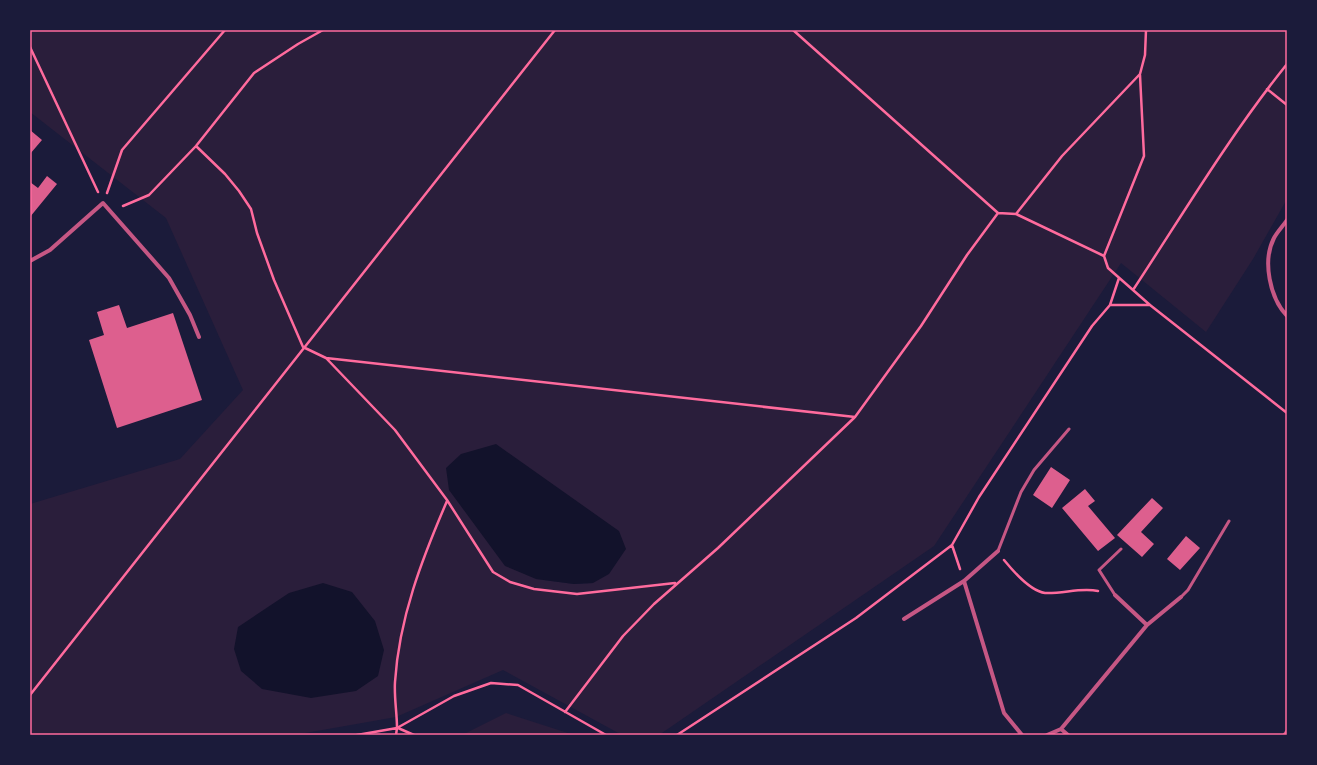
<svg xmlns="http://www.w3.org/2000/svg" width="1317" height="765" viewBox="0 0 1317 765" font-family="'Sofia Sans Condensed',sans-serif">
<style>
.green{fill:#2a1e3b;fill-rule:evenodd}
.water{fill:#12122b}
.building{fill:#dd5f8e}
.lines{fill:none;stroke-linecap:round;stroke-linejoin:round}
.path{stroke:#ff6b9d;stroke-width:2.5}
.service{stroke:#c65784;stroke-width:3}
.minor{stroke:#c65784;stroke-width:4}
.neatline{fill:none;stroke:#ff6b9d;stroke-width:1.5}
</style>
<rect width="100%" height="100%" fill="#1b1b3a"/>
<path class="green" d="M30,30H1287V199L1253,259L1206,332L1121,263L934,546L659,735H622L503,670L396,717L294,735H30V504L180,459L243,390L166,218L30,112ZM536,579L593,583L574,584Z
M506,713L574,735H462Z"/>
<path class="water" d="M496,444L619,531L626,549L609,574L593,583L574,584L536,579L505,566L449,490L446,468L461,454Z
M323,583L352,592L375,621L384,650L378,676L356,691L311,698L262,689L241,671L234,649L238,627L289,593Z"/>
<path class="building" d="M30,130L42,140L30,154Z
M47,176L57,184L30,217V182L38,188Z
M119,305L127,328L173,313L202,400L117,428L89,340L104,335L97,312Z
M1051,467L1070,480L1052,508L1033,495Z
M1085,489L1095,501L1088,506L1115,538L1098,551L1062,508Z
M1152,498L1163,508L1141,532L1154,544L1142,557L1117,535Z
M1186,536L1200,548L1180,570L1167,559Z"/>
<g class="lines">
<path class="path" d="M793,30L998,213L1016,214L1104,256L1108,268L1150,305L1287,413
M30,47L98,192
M1267,89L1287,105
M196,146L225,174L239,191L251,209L257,233L274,280L303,347L326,358L395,430L447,500L493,572L510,582L534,589L577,594L675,583
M107,193L122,150L225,30
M123,206L149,195L196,146L254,73L298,44L323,30
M1016,214L1062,156L1140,74L1145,55L1146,30
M1104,256L1144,156L1140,75
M1133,290C1183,214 1230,135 1287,64
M1110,305L1119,278
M326,358L855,417
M952,545L960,569
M1004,560C1013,571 1030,591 1045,593C1063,594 1081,587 1098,591
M30,695L555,30
M565,712L623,636L654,604L718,548L855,417L921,326L967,255L998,213
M398,728L414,735
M357,735L397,728L454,696L491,683L518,685L606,735
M396,735L397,728C397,713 394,697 395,682C399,618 422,559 447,501
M677,735L856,618L952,545L979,497L1092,326L1110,305H1150"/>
<path class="service" d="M998,551L1021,492L1034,470L1069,429
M1115,595L1099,570L1121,549
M1181,597L1188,590L1229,521
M1284,735L1287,731"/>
<path class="minor" d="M1287,220C1283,226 1277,232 1274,238C1262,261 1270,298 1287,316
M30,261L50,250L103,203L169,278L190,315L199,337
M964,581L1004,713L1022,735
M1115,595L1147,625
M904,619L964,581L998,551
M1061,729L1068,735
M1047,735L1061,729L1147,625L1181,597"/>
</g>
<rect width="1317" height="765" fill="none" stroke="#1b1b3a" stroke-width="62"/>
<rect x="31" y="31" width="1255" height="703" class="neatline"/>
</svg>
